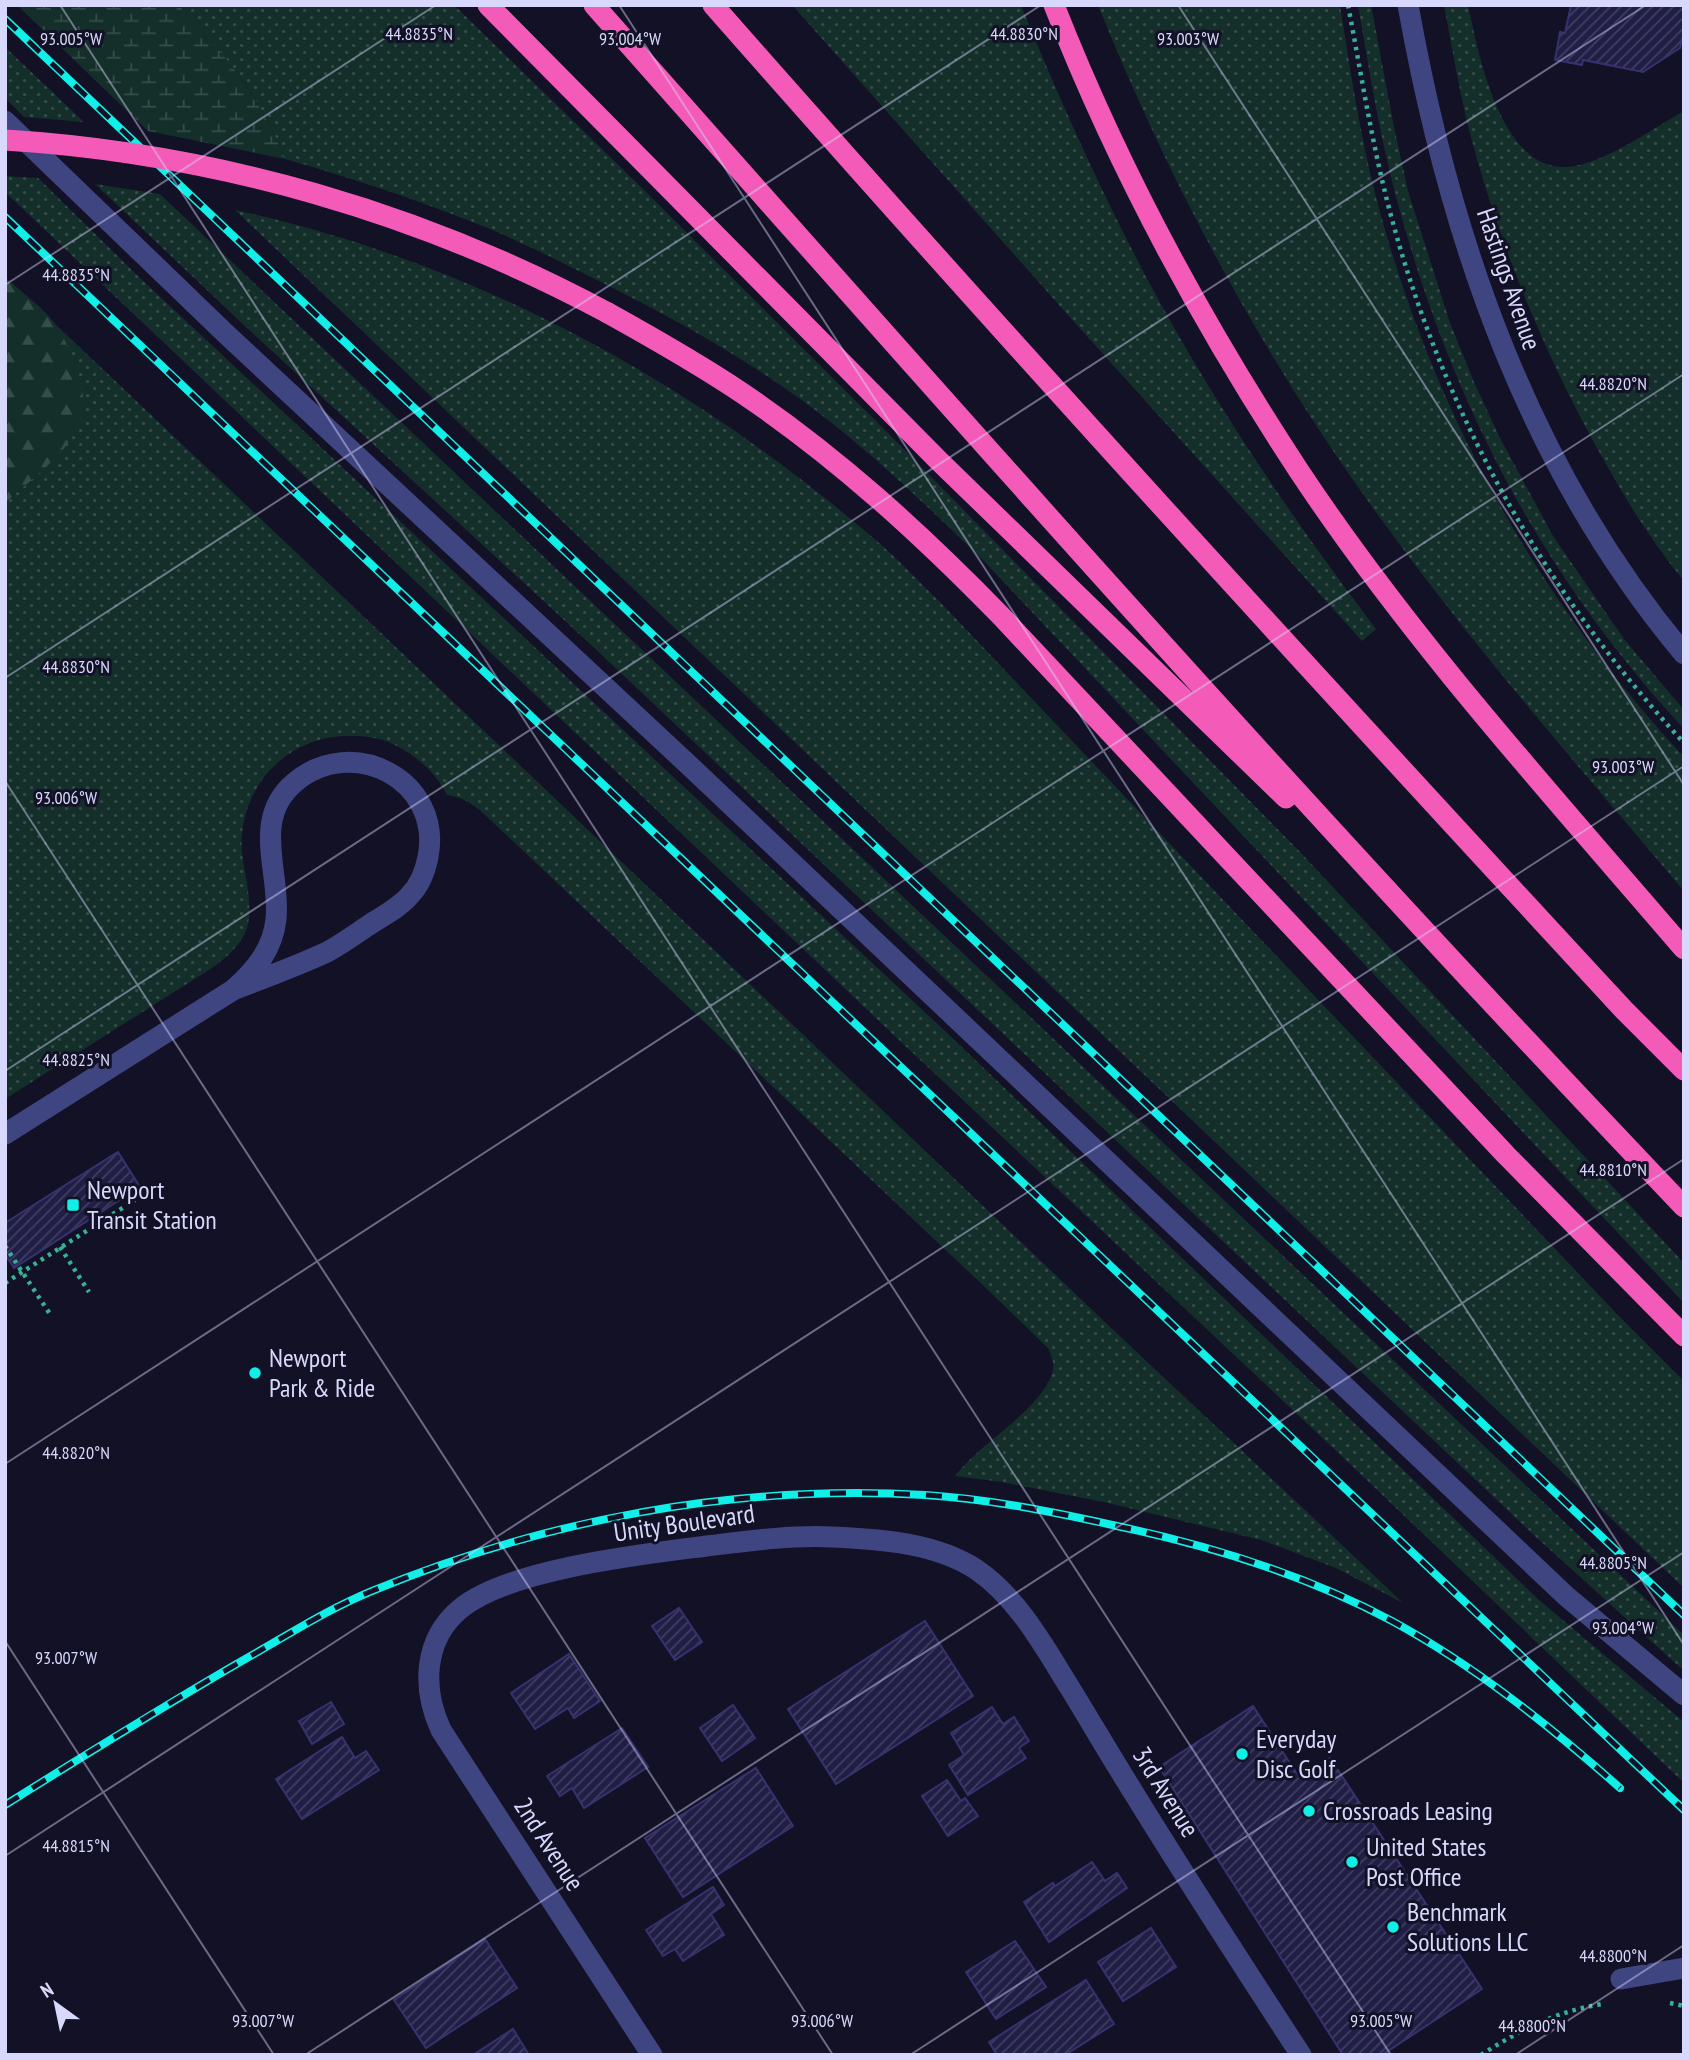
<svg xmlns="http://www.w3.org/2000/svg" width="1689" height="2060" viewBox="0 0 1689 2060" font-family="'PT Sans Narrow',sans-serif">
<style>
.green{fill:url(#green-dots)}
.forest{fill:url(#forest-firs)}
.wetland{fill:url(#wetland-marsh)}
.building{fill:url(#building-hatch);stroke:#36326f;stroke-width:2}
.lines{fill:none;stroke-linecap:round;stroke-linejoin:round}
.path{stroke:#38b099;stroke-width:4.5;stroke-dasharray:3.5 5;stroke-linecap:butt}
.minor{stroke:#3f4581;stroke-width:21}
.highway{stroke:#f45bb8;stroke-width:21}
.rail-casing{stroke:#11efe9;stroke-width:8}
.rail{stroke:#121125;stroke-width:5;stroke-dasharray:16;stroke-linecap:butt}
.highway-bridge{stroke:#f45bb8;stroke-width:21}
.ticks{fill:none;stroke:#d8d8fc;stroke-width:2;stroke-opacity:0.45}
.poi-dot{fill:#11efe9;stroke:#121125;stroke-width:2.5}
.labels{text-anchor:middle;stroke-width:6;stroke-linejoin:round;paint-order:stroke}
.street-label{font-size:26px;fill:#d8d8fc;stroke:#121125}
.poi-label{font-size:26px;fill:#d8d8fc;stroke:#121125;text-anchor:start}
.ticks-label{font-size:18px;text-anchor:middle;fill:#d8d8fc;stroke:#121125;stroke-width:6;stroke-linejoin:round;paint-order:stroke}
</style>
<defs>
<pattern id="green-dots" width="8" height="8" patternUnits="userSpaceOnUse" patternTransform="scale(1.75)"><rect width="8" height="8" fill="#142f2a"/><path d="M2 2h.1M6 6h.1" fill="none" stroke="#354c4a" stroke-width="1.8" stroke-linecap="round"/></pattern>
<pattern id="forest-firs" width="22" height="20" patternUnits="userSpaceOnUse" patternTransform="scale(1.75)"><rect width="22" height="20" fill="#142f2a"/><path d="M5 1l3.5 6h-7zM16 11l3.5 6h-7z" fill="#354c4a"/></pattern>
<pattern id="wetland-marsh" width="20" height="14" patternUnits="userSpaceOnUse" patternTransform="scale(1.75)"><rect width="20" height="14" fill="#142f2a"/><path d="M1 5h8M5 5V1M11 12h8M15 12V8" fill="none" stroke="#354c4a"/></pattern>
<pattern id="building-hatch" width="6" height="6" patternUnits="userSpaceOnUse" patternTransform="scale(1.75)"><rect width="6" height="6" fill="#211e45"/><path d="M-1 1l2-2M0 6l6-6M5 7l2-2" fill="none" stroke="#403e61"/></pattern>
</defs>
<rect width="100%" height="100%" fill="#121125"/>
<path class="green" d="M178,5H454L644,190L885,430L1302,854L1684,1263V1303L982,559C934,513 886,466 833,424C762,367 681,322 599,281C557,260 514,238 470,221C409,197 348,177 285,159C259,93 226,57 178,5Z
M792,5H1021C1058,97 1099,187 1145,275C1211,399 1291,517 1376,629L1362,641L1076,324Z
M1098,5H1340C1350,70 1360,134 1376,197C1431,408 1536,598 1684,757V891C1586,775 1485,660 1395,538C1273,375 1174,194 1098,5Z
M1358,5H1371L1394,127L1408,191L1450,323L1474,382L1500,438L1553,536L1624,639L1684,710V729C1536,569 1444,388 1391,177C1377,120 1368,63 1358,5Z
M1444,5H1468C1479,56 1502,180 1575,166C1611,159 1652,129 1684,111V581C1650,540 1623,495 1597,448C1542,348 1498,241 1469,130C1459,89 1452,47 1444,5Z
M5,47L84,122L24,117L5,98Z
M5,176L38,178L139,277L946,1032L1539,1600L1684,1722V1783L1349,1463L898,1039L5,192Z
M95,184L160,194L1684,1635V1671L1536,1537L588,642L247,328Z
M235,210C474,262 686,378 871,536C895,556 917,580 940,602L1616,1313L1684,1381V1588Z
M54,323C385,636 714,950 1043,1263C1162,1377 1284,1489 1403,1603L1336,1568L1261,1540L1104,1502L1002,1482L955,1476C980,1443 1039,1411 1052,1374C1055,1364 1052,1357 1048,1348L988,1290L483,813C472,803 462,797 447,795C435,772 418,757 395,745C380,737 365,736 348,736C292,736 247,779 242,834C239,864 254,893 248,924C244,943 227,957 212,968L5,1099V503C78,436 109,421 54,323Z"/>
<path class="forest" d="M5,277C21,292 43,307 56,325C71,349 93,398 79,426C63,457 30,480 5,503Z"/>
<path class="wetland" d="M17,5H178C224,52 261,98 285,159L148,131Z"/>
<path class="building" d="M1571,5H1684V40L1682,39L1680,48L1643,72L1583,60L1582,65L1555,60L1560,32L1565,33Z
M118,1152L140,1187L14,1268L5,1254V1223Z
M679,1608L702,1642L675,1660L652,1626Z
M925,1621L973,1696L836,1784L788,1709Z
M569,1654L600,1701L574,1718L568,1708L535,1729L511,1693Z
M331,1702L344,1724L312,1744L299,1721Z
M733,1705L755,1738L722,1761L700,1728Z
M1253,1706L1299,1777L1330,1758L1482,1989L1382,2055H1343L1159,1767Z
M992,1707L1003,1724L1014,1717L1029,1741L1019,1748L1026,1758L968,1795L949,1765L964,1755L951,1733Z
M622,1728L648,1767L584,1808L572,1788L560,1796L547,1776Z
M342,1737L355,1758L366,1751L379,1770L302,1819L276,1779Z
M756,1768L793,1826L683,1897L645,1838Z
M947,1780L961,1801L965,1798L978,1816L948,1836L922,1796Z
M1092,1862L1105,1881L1117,1873L1127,1888L1049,1942L1024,1902L1053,1883L1055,1886Z
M713,1887L724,1905L711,1914L724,1935L683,1961L675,1949L663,1956L646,1930Z
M1151,1928L1176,1967L1123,2001L1098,1962Z
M485,1939L517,1988L426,2048L394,2000Z
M1015,1941L1046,1987L996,2019L966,1972Z
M1086,1980L1114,2024L1065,2055H997L989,2042Z
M513,2029L529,2055H473Z"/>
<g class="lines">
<path class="path" d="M1348,5C1362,78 1373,151 1393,223C1447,420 1546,593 1684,743
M5,1246L50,1314
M60,1247L89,1292
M5,1283L135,1200
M1670,2003L1684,2006
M1481,2055C1518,2031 1557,2011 1602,2004"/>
<path class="minor" d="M1408,5C1450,240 1529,469 1684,654
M5,121L226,334L693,769L1566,1596L1684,1695
M5,1134L233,990C255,971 273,949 276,919C281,873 251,820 294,783C352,733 443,780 428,857C425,872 420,885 410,895C400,907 385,915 372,923C357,933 342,944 327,952C297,966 264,978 233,990
M1621,1979L1684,1968
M652,2055L441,1730C422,1689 423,1640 460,1609C507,1569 645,1554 707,1546C748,1541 791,1535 832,1537C880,1539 937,1543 977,1570C1018,1598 1045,1648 1070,1688C1092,1724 1113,1760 1135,1795C1189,1883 1245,1969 1301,2055"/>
<path class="highway" d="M488,5L938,460L1286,798
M594,5C952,410 1311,816 1684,1207
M713,5C1012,345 1317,678 1624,1010L1684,1070
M1054,5C1118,168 1203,325 1299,471C1411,640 1552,795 1684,949
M608,313C653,338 699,364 742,393C837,457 921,534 1001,616L1506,1155L1684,1336"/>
<g class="rail-casing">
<path id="rail" d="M5,19L1684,1615
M5,217L1684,1810
M5,1805C85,1755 165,1705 247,1658C288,1635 328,1609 372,1591C547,1519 736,1484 925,1495C990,1499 1054,1512 1117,1526C1212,1546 1306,1575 1392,1621C1475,1666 1550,1726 1620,1788"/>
</g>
<use href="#rail" class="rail"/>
<path class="highway-bridge" d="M5,140C216,153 422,213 608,313"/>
</g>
<path class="ticks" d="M60,5L1391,2055M619,5L1684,1645M1178,5L1684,785M5,285L436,5M5,678L1041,5M5,781L833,2055M5,1071L1646,5M5,1464L1684,374M5,1641L274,2055M5,1856L1684,766M305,2055L1684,1159M910,2055L1684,1552M1515,2055L1684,1945"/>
<g class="poi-dot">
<rect x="66" y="1198" width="14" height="14" rx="3.5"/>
<circle cx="255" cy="1373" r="7"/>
<circle cx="1242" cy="1754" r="7"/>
<circle cx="1309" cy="1811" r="7"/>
<circle cx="1352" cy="1862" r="7"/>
<circle cx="1393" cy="1927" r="7"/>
</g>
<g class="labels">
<g class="street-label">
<text transform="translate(1509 279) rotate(71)" y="9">Hastings Avenue</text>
<text transform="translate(684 1523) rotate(-8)" y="9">Unity Boulevard</text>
<text transform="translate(1166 1792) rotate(58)" y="9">3rd Avenue</text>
<text transform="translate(549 1844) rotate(57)" y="9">2nd Avenue</text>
</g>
<g class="poi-label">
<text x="87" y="1199">Newport<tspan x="87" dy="30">Transit Station</tspan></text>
<text x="269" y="1367">Newport<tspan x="269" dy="30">Park &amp; Ride</tspan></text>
<text x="1256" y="1748">Everyday<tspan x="1256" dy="30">Disc Golf</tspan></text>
<text x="1323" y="1820">Crossroads Leasing</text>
<text x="1366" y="1856">United States<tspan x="1366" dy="30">Post Office</tspan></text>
<text x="1407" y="1921">Benchmark<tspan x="1407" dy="30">Solutions LLC</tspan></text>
</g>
</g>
<g class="ticks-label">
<text x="419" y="40">44.8835°N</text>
<text x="1024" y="40">44.8830°N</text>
<text x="71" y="45">93.005°W</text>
<text x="630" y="45">93.004°W</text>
<text x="1188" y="45">93.003°W</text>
<text x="76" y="281">44.8835°N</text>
<text x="1613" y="390">44.8820°N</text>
<text x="76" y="673">44.8830°N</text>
<text x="1623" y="773">93.003°W</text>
<text x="66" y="804">93.006°W</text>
<text x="76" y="1066">44.8825°N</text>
<text x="1613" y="1176">44.8810°N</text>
<text x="76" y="1459">44.8820°N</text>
<text x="1613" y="1569">44.8805°N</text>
<text x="1623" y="1634">93.004°W</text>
<text x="66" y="1664">93.007°W</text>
<text x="76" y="1852">44.8815°N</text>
<text x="1613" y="1962">44.8800°N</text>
<text x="263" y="2027">93.007°W</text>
<text x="822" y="2027">93.006°W</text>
<text x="1381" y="2027">93.005°W</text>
<text x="1532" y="2032">44.8800°N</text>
</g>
<rect width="1689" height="2060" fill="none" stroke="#d8d8fc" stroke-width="14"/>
<g transform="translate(56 2004) rotate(327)" stroke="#121125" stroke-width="5" paint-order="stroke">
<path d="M0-5L12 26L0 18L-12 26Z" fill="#d8d8fc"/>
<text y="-10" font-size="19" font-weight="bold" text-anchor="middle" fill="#d8d8fc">N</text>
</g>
</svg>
